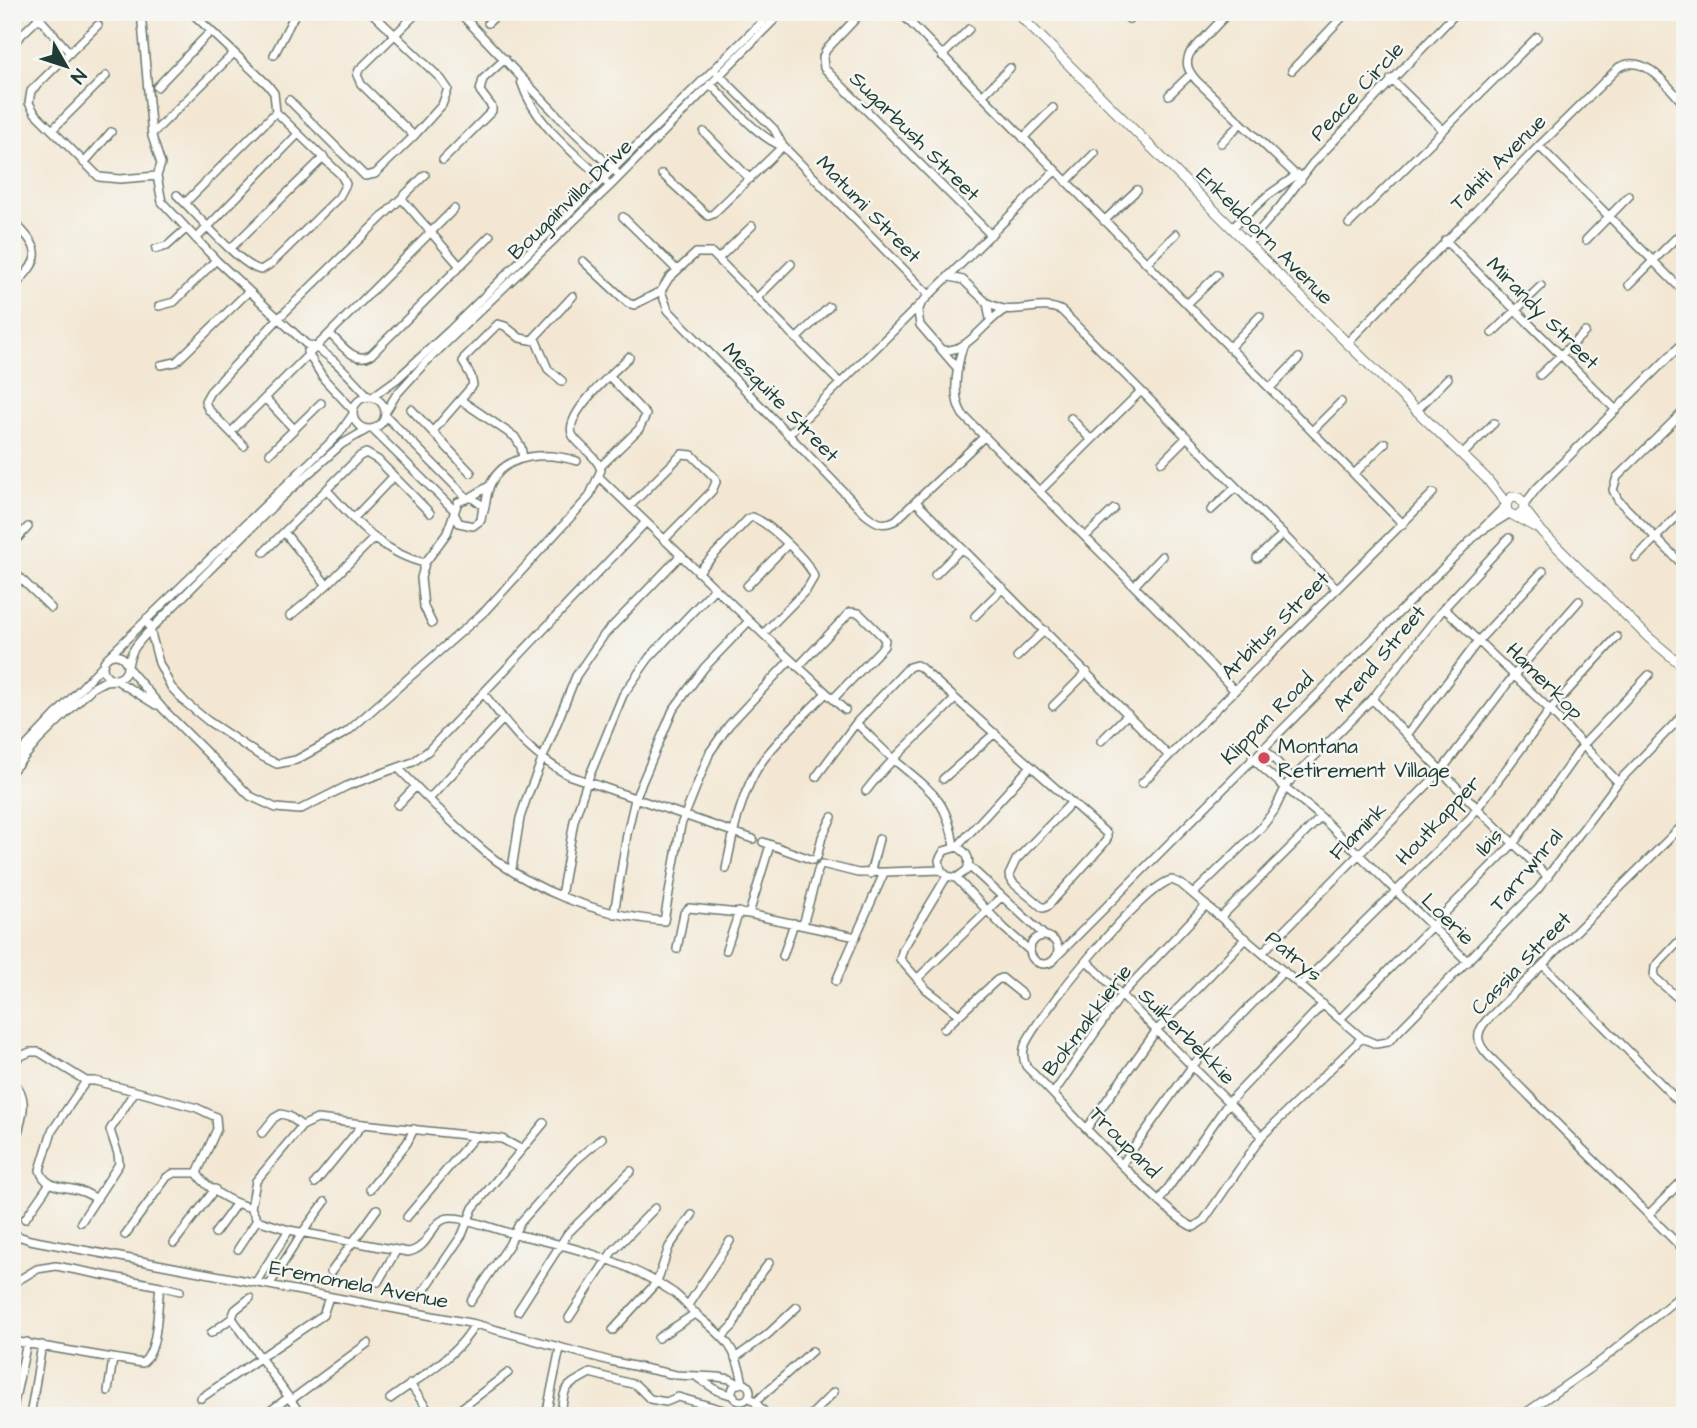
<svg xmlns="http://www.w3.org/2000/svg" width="1697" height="1428" viewBox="0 0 1697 1428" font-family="'Architects Daughter',sans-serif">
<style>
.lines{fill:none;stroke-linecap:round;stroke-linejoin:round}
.minor-casing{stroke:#69786c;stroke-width:10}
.tertiary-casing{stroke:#69786c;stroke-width:11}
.minor{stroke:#fff;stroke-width:7}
.tertiary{stroke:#fff;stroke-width:9}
.poi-dot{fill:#d1495b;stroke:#f6f6f2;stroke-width:2.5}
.labels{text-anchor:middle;stroke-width:5;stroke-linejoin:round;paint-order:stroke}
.street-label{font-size:21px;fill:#1f3d34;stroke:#f6f6f2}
.poi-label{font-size:21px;fill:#1f3d34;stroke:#f6f6f2;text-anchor:start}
</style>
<rect width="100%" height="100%" fill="#f6f6f2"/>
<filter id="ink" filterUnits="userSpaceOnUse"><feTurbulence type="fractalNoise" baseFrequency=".0143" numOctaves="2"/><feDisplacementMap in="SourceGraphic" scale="14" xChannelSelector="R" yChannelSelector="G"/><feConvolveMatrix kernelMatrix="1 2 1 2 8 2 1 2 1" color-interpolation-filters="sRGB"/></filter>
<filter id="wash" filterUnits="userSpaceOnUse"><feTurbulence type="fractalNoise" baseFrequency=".00686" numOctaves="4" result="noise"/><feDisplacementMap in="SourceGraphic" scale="28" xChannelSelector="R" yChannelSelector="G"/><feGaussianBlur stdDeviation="1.57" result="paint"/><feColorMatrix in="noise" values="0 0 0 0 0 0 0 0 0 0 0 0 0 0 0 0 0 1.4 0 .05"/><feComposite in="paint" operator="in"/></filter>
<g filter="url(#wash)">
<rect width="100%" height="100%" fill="#f3e7d3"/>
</g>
<g filter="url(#ink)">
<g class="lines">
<g class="minor-casing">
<path id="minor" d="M34,12L70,53
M141,12L152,136L161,164L157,176L162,202L216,260L306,344C327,349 353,380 369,397
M459,12L558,116L616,172
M862,12L826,50L823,57L824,68L991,235
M900,12L1403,524
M1229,12L1190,53C1184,64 1189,72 1197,81L1301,180
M1129,19L1135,12
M488,23L500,12
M98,25L31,91L29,103L35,113L99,177L120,179L157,176
M12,44L45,12
M274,55L296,12
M942,56L969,29
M1292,70L1347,12
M718,74L774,129L783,146L929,295
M1391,79L1443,130
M521,81C535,126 574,152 607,183
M710,84C730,102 757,138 783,146
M157,87L211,31
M1169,95L1191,74
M982,96L1010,68
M289,100L365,176L375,174L414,136L442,105L448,89L441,79L371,12
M52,130L106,76
M704,132L750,179
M152,134L234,53
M414,136L361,84L357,75L359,70L418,12
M1023,138L1053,108
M1221,143L1241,123
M1539,146L1685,293
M443,160L492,111V107L480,91L483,79L505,59
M84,163L111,132
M662,174L708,216L713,214L783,146
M1066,182L1095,153
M177,195C194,211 241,267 261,270L272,263L339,197L346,184L341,175L276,112L274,93L268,85L191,12
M403,200L459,265
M185,203L276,112
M623,217L677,270
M12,220C44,252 42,257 12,289
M1104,221L1137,190
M1349,224L1537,37
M1232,228L1267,196L1298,174
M196,239L298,134
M1445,240L1616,410
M1586,240L1629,196
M1247,244L1279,208L1312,164L1457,12
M156,249L167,246L186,229
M230,249L324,157
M719,258L752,226
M583,261L628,303L634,305L661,291L669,278L696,253H712L840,383
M1146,263L1176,234
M950,277L963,280L987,303L990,319
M1629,285L1680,234
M661,291L668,310L865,514C876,523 883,527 896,520L985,436
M757,298L791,264
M987,303C992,305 998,308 1004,309C1023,312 1044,301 1062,311L1337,589
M921,304L918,312L920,325L958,369
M1187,304L1217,275
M159,306L174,302L216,260
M1492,333L1541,286
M330,334C342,345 354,364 371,355L490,236
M533,339L573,296
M796,339L829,307
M1347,343L1539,146L1619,67C1646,53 1668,87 1685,105
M963,346C957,366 951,397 963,415L1182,634L1234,690
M1229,348L1260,316
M943,350C969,353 985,320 1006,309
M307,352L324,379L353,410
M161,365L176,362L249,291
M1540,375L1585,332
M1270,388L1299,358
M353 413a16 16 0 1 1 32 0a16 16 0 1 1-32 0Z
M372,397L397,379L450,330L772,12
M265,398L294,429
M462,401L515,437L521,447L523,458
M411,409L471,473
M1685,410L1617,477L1613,490L1618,500L1685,567
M1416,411L1448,378
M385,413L396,395L424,364L610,186L782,12
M385,415L466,497
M1071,418L1091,440
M368,429L342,444L280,499L150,630C139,642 129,651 128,668L163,709L250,796L276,808L299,810L347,786L413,762L428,751L646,522
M372,429L454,510
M433,431L473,385L471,376L463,362L464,358L498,324L505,326L520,338L536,341L548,369L562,381
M1312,431L1341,402
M231,432L454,209
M788,435L1055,171
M244,446L208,409L205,401L210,392L279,318L425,175
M270,453L321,403
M1462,455L1494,423
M1162,462L1187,437
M600,467L639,429L646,415L610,377
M1354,474L1385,443
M599,477L763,634L845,710
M327,490C354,520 383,554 425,563
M1040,491L1141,391
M471,497L489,486
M916,502L1169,756
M1524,505L1537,488L1685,341
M630,506L682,454L692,455L715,478L716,482L712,491L664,540
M1211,510L1236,487
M484,511C486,502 487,491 491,483C507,452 548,452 577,461
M353,519L393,477
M1483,530L1509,514
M284,532L327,585
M1085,537L1114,509
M12,544L28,527
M264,552L360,456L366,453L378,460L430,513
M1257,558L1283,534
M1636,558L1678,515
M12,570L51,608
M698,572L748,519L752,517C767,521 811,563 814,577L807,589L763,634
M935,575L962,548
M747,586L787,545
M1134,586L1162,556
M1680,605L1685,600
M1444,608L1550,710L1618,782
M290,616L327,585L373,539
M975,616L1003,588
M147,618L159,663L171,687L186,703L208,721L259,755L277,764L296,760L347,732L485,611L589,497L601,470C596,455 581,448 573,436C561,416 615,371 629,357
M432,623L424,607L421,578L425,563L447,533L458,502L471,497L483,506L481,520L473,526L459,523L455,515
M103 667a12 12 0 1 1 24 0a12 12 0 1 1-24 0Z
M108,657L339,434L353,414
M1017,657L1045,630
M798,667L850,612L859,613L882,636L885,640L884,646L833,699
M484,694C512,730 527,752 568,775L753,839
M1372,699L1478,809L1548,877
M1053,706L1087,672
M856,723C868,734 879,746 891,757C926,788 948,796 954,847
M1407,735L1479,640L1543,571
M1101,741L1128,714
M1263,747L1292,778
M1252,758C1274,780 1298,797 1321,817L1468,962
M12,761L102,666
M398,768C423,793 448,820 475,843C526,890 597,915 664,921L681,825L710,752L729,725L790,660
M12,771L39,740L92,688L105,681L116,680L156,705
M816,777L856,723L909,667L916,665L920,667L1107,834V839L1102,846L1048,906L1043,908L1013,883L1009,875L1016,860L1071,803
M943,779L995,733
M1142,783L1433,493
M866,791C892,757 925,730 955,699
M429,799L503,719
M398,805L416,786
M1685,823L1486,1021C1475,1034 1477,1043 1488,1055L1685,1251
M763,842L813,860
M957,847L1031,766
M817,857L822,837L832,817
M822,864L858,873L941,870L947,876L956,878L967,870C971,859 967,852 957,847L944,851L939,860L941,870
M969,866L1045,936
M512,869L520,818L527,797L576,676L604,635L681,555
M726,869C733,834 741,790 763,760C781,736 805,715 826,693
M870,874L879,839
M947,876L903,949L900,959L926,989L958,1014
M956,878L1004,928L1030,951
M1193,894L1261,828L1274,811L1287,784L1372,699L1444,608L1509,538
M561,896L574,821L587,782L623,695L649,658L715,588
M614,914L627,834L635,799L673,710L704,668L749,621
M749,914L770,845
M1221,917L1321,817
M803,925L819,867
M1684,936L1655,967L1654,977L1685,1004
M1030 950a14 14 0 1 1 28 0a14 14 0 1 1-28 0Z
M677,949L684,913L689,908L749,914L856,937
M726,950L739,912
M1263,952L1441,771L1514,675L1579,601
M783,956L794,923
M1057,956L1505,506
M1087,961L1262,1136
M1543,965L1685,1108
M917,979L1001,897
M836,981L884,873
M1301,985L1470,818L1550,710L1617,637
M1340,1019L1514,843L1583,745L1649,675
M944,1029L997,980L1002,978L1023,995
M1362,1038L1262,1136L1204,1220L1194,1227C1173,1224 1050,1090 1026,1066C1023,1059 1022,1053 1025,1045C1037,1016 1144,884 1172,880L1181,884L1362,1038L1376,1044L1388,1042L1538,889L1618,782L1684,714
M12,1060L30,1052H39L86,1081H95L135,1091
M12,1081C34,1099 18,1129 12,1152
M86,1081L52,1131L40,1170C45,1189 65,1186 80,1191C86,1192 91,1196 97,1199
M1053,1094L1121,995L1206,905
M1087,1128L1156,1031L1246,938
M262,1133L274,1118L281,1114L289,1116L302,1126
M521,1149L502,1139L317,1119L302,1126L256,1181L251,1208L257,1220L289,1230L408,1252C432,1248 430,1217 452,1218C468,1218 496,1230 514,1234C570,1246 626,1260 674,1293C682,1299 689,1308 697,1315C725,1338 736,1346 743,1383
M1122,1164L1193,1065L1284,971
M315,1183L363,1124
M370,1189L407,1143L414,1129
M1159,1201L1229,1102L1323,1004
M1649,1214L1685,1178
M407,1217L475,1136
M25,1219L50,1183
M81,1222L119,1164L118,1154L110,1130L135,1091L197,1108L216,1117L217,1129L197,1173C207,1190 233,1203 251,1208
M215,1233L236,1204
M12,1234L30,1240L475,1324L610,1361L676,1375L718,1377L730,1379L739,1384
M125,1235L167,1177L174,1173H197
M174,1243L215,1189
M238,1249L257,1220
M331,1272L377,1209
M256,1282L289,1230
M378,1282L396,1251
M12,1284L37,1269L56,1266L160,1286C157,1306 159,1352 142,1363L12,1341
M270,1284L302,1233L325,1202
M160,1286L180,1291
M423,1292L462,1235L473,1208L544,1123
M471,1301L509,1245L519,1224L575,1161L602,1138
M688,1305L730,1241
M518,1311L568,1233L631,1171
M232,1318L302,1416
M569,1318L612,1252L655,1208
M613,1330L657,1282L669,1247L692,1215
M211,1333L232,1318L235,1310L250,1298
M723,1336L733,1326L754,1283L769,1263
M658,1338L696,1313
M735,1358L767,1335L797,1307
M698,1378L718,1391L734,1396
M732 1392a9 9 0 1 1 18 0a9 9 0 1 1-18 0Z
M410,1384L432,1416
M108,1391L113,1359
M201,1398L323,1315L329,1297
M390,1399C420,1377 457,1357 475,1324
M752,1399L768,1416
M291,1400L368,1343
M755,1402L812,1351
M12,1413L27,1342
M30,1416L42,1345
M263,1416L289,1397
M451,1416L508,1373
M546,1416L560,1348
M561,1416C564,1385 564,1388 590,1373L636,1385L650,1399L666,1402L678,1397L734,1413
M810,1416L834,1392
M1521,1416L1602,1360L1685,1292"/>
</g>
<g class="tertiary-casing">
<path id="tertiary" d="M1016,12L1347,343L1486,478L1506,503
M1524,509L1542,532L1648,637L1685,668
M1517,516L1523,511L1524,504L1519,498L1512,497L1506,503L1507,512L1535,527"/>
</g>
<use href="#minor" class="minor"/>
<use href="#tertiary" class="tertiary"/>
</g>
</g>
<circle class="poi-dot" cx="1264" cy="758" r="7"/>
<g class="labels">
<g class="street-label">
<text transform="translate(1357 91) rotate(-47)" y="7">Peace Circle</text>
<text transform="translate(915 136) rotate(45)" y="7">Sugarbush Street</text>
<text transform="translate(1498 162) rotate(-45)" y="7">Tahiti Avenue</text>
<text transform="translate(570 199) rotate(-44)" y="7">Bougainvilla Drive</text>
<text transform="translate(869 209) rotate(46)" y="7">Matumi Street</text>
<text transform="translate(1265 236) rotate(45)" y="7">Enkeldoorn Avenue</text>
<text transform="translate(1543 313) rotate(45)" y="7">Mirandy Street</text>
<text transform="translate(781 402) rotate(46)" y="7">Mesquite Street</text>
<text transform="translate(1275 625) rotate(-45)" y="7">Arbitus Street</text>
<text transform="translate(1379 658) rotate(-50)" y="7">Arend Street</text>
<text transform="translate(1545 681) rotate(45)" y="7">Hamerkop</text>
<text transform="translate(1267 718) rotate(-45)" y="7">Klippan Road</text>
<text transform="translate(1438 820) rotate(-47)" y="7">Houtkapper</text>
<text transform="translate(1358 831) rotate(-45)" y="7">Flamink</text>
<text transform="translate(1489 842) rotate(-48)" y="7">Ibis</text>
<text transform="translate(1526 870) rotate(-50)" y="7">Tarrwnral</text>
<text transform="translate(1448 919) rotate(44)" y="7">Loerie</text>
<text transform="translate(1294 956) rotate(40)" y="7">Patrys</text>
<text transform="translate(1521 963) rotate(-46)" y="7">Cassia Street</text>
<text transform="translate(1087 1020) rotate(-53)" y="7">Bokmakkierie</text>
<text transform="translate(1187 1036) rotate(45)" y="7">Suikerbekkie</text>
<text transform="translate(1125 1142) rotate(45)" y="7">Troupand</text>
<text transform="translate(359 1284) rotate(11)" y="7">Eremomela Avenue</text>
</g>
<g class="poi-label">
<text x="1278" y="753">Montana<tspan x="1278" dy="24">Retirement Village</tspan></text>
</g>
</g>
<rect width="1697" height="1428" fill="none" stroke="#f6f6f2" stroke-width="42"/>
<g transform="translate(66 66) rotate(129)" stroke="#f6f6f2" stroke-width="5" paint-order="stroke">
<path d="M0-5L12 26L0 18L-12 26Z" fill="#1f3d34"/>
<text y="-10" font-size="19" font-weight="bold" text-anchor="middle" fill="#1f3d34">N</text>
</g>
</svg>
